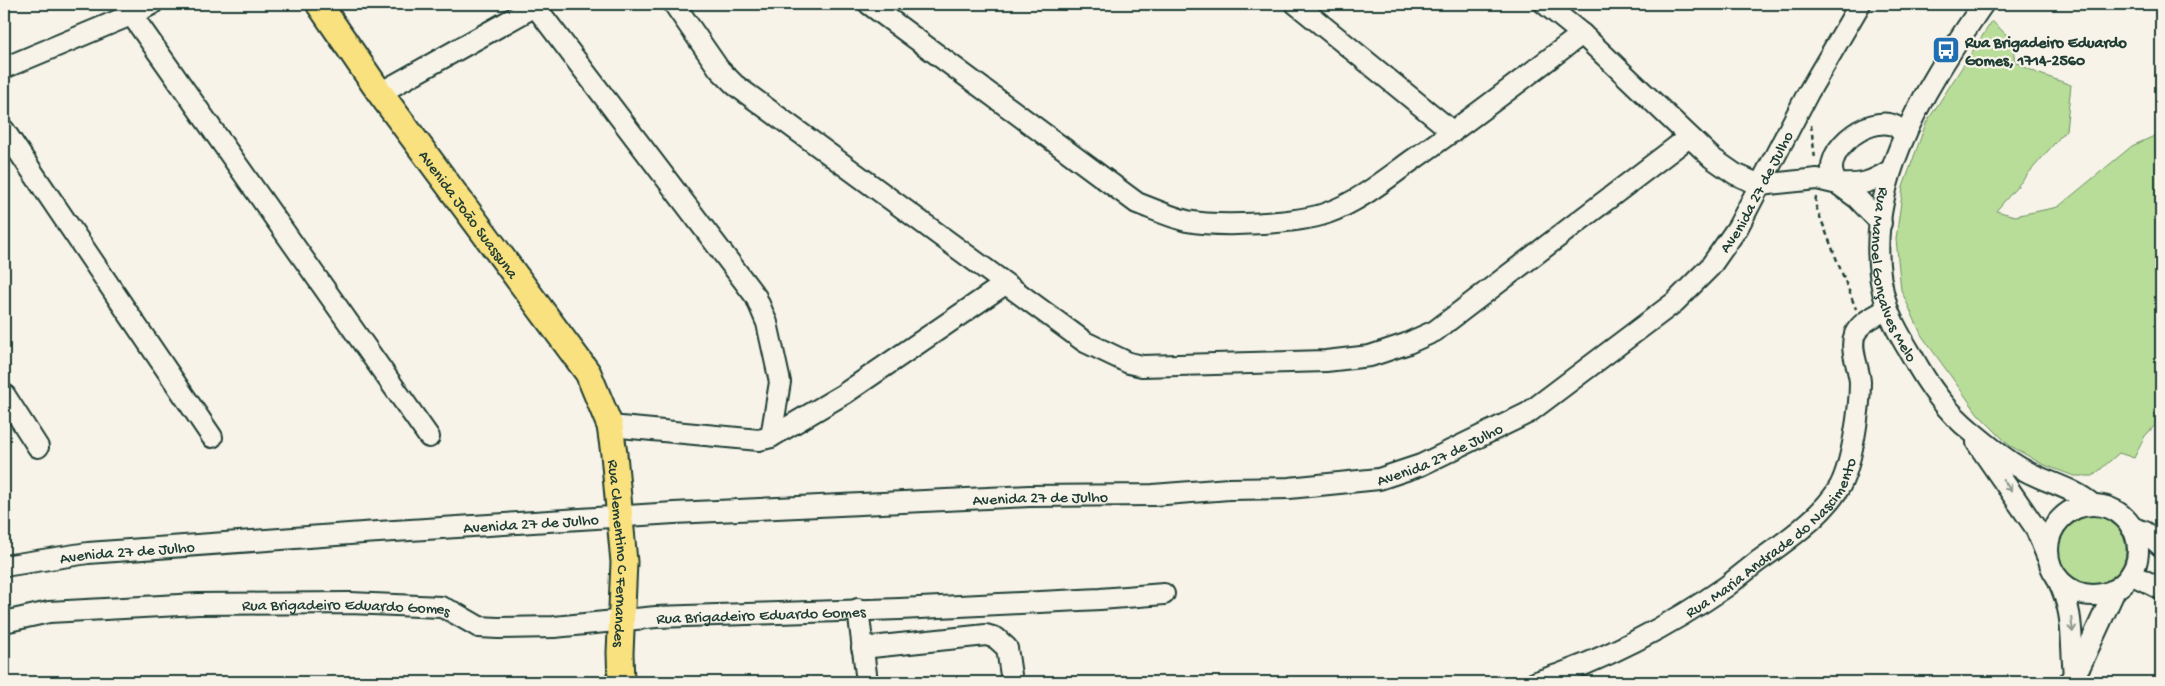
<svg xmlns="http://www.w3.org/2000/svg" width="2165" height="686" viewBox="0 0 2165 686" font-family="'Gochi Hand',sans-serif">
<style>
.green{fill:#b8dd98;stroke:#6c8d66}
.lines{fill:none;stroke-linecap:round;stroke-linejoin:round}
.minor-casing{stroke:#1f3d34;stroke-width:24}
.major-casing{stroke:#1f3d34;stroke-width:29}
.path{stroke:#1f3d34;stroke-width:2.5;stroke-dasharray:5 4;stroke-linecap:butt}
.minor{stroke:#f7f3e8;stroke-width:20}
.major{stroke:#fae180;stroke-width:25}
.oneway{stroke:#8b988e}
.labels{text-anchor:middle;stroke-width:4.5;stroke-linejoin:round;paint-order:stroke}
.poi-label{font-size:16px;font-weight:bold;fill:#1f3d34;stroke:#f7f3e8;text-anchor:start}
.street-label{font-size:16px;fill:#1f3d34;stroke:#f7f3e8}
</style>
<rect width="100%" height="100%" fill="#f7f3e8"/>
<filter id="ink" filterUnits="userSpaceOnUse"><feTurbulence type="fractalNoise" baseFrequency=".02" numOctaves="2"/><feDisplacementMap in="SourceGraphic" scale="10" xChannelSelector="R" yChannelSelector="G"/><feConvolveMatrix kernelMatrix="1 2 1 2 8 2 1 2 1" color-interpolation-filters="sRGB"/></filter>
<g filter="url(#ink)">
<path class="green" d="M1992,21L2012,40L2015,62L2037,73L2071,85L2066,130L1996,211L2015,216L2058,207L2132,146L2161,133V419L2145,436L2134,458L2119,453L2093,476H2074L2042,464L2009,445L1978,414L1922,336L1901,290L1896,239L1903,187L1926,123Z
M2054 550a36 36 0 1 1 72 0a36 36 0 1 1-72 0Z"/>
<g class="lines">
<g class="minor-casing">
<g id="minor">
<path d="M124,4L429,437"/>
<path d="M674,4L719,69L735,85L1085,342L1129,363L1142,366L1326,361L1370,356L1406,344L1435,331L1689,137"/>
<path d="M869,4L1137,203C1153,209 1170,217 1187,221C1219,227 1296,224 1327,213C1358,202 1385,180 1411,161C1469,121 1525,77 1582,34"/>
<path d="M1296,4L1453,132"/>
<path d="M1545,4L1582,34L1712,158L1735,174L1760,185L1817,179L1838,184L1857,198L1881,223"/>
<path id="s1" d="M1983,4C1924,90 1853,197 1887,307C1892,323 1902,339 1911,354C1926,382 1946,411 1971,431C1988,445 2006,461 2026,471C2048,483 2074,488 2093,505"/>
<path d="M535,6L756,297L767,323L780,382L771,437"/>
<path d="M4,68L131,15L152,4"/>
<path d="M380,93L539,4"/>
<path d="M4,130L212,437"/>
<path d="M1891,170C1870,183 1863,185 1838,184C1814,156 1868,113 1895,126C1898,128 1901,131 1904,134"/>
<path d="M4,394L38,447"/>
<path d="M610,426L759,440L771,437L844,394L1005,284"/>
<path d="M1977,443L2035,527L2047,556"/>
<circle cx="2093" cy="550" r="45"/>
<path d="M2131,527L2145,532L2161,546"/>
<path id="s2" d="M4,566L88,553L363,533L674,513L1029,496L1153,495L1229,489L1289,488L1379,479L1421,465L1528,413L1675,302L1710,267L1738,227L1808,93L1860,4"/>
<path d="M2131,574L2161,589"/>
<path d="M2058,580C2075,615 2070,638 2074,675"/>
<path d="M858,609L867,682"/>
<path id="s3" d="M4,622L49,612L198,604L350,603L441,607L453,612L479,627L498,628L554,627L656,617L900,609L1100,599L1164,594"/>
<path d="M862,648L986,635L996,638L1007,648L1012,682"/>
<path id="s4" d="M1536,682C1601,662 1671,625 1727,586C1737,578 1747,570 1757,562C1784,543 1824,515 1840,486C1852,463 1860,409 1860,382C1859,367 1849,349 1855,334C1861,321 1876,316 1887,309"/>
<path d="M2069,682L2081,664L2115,590"/>
</g>
</g>
<g class="major-casing">
<g id="major">
<path id="s5" d="M319,4L380,93L588,373L610,426L614,454L624,562L620,653L621,682"/>
</g>
</g>
<path class="path" d="M1811,125L1815,159
M1816,197L1815,204L1856,309"/>
<use href="#minor" class="minor"/>
<use href="#major" class="major"/>
</g>
<defs><path id="oneway-shaft" d="M-6 0H5M1.5-3L5.5 0L1.5 3" fill="none" stroke-width="1.6" stroke-linecap="round" stroke-linejoin="round" transform="scale(1.25)"/></defs>
<g class="oneway">
<use href="#oneway-shaft" transform="translate(2007 485) rotate(54)"/>
<use href="#oneway-shaft" transform="translate(2072 625) rotate(84)"/>
</g>
</g>
<defs>
<g id="bus-square" transform="scale(1.4375)"><rect x="-9" y="-9" width="18" height="18" rx="4" fill="#1f6fb2" stroke="#f7f3e8"/><path d="M-5-6H5V4H4V6H2V4H-2V6H-4V4H-5ZM-3.5-4V0h7V-4ZM-3.5 1.2v1.5H-2V1.2ZM2 1.2v1.5H3.5V1.2Z" fill="#fff"/></g>
</defs>
<g fill-rule="evenodd">
<use href="#bus-square" x="1946" y="50"/>
</g>
<g class="labels">
<g class="poi-label">
<text x="1965" y="47">Rua Brigadeiro Eduardo<tspan x="1965" dy="18">Gomes, 1714-2560</tspan></text>
</g>
<g class="street-label">
<text dy="6" stroke="none"><textPath href="#s2" startOffset="1864">Avenida 27 de Julho</textPath></text>
<text dy="6" stroke="none"><textPath href="#s5" startOffset="258">Avenida João Suassuna</textPath></text>
<text dy="6" stroke="none"><textPath href="#s1" startOffset="299">Rua Manoel Gonçalves Melo</textPath></text>
<text dy="6" stroke="none"><textPath href="#s2" startOffset="1444">Avenida 27 de Julho</textPath></text>
<text dy="6" stroke="none"><textPath href="#s2" startOffset="1039">Avenida 27 de Julho</textPath></text>
<text dy="6" stroke="none"><textPath href="#s2" startOffset="529">Avenida 27 de Julho</textPath></text>
<text dy="6" stroke="none"><textPath href="#s4" startOffset="281">Rua Maria Andrade do Nascimento</textPath></text>
<text dy="6" stroke="none"><textPath href="#s2" startOffset="124">Avenida 27 de Julho</textPath></text>
<text dy="6" stroke="none"><textPath href="#s5" startOffset="642">Rua Clementino C Fernandes</textPath></text>
<text dy="6" stroke="none"><textPath href="#s3" startOffset="344">Rua Brigadeiro Eduardo Gomes</textPath></text>
<text dy="6" stroke="none"><textPath href="#s3" startOffset="764">Rua Brigadeiro Eduardo Gomes</textPath></text>
</g>
</g>
<rect width="2165" height="686" fill="none" stroke="#f7f3e8" stroke-width="20"/>
<rect x="10" y="10" width="2145" height="666" fill="none" stroke="#1f3d34" stroke-width="2" filter="url(#ink)"/>
</svg>
